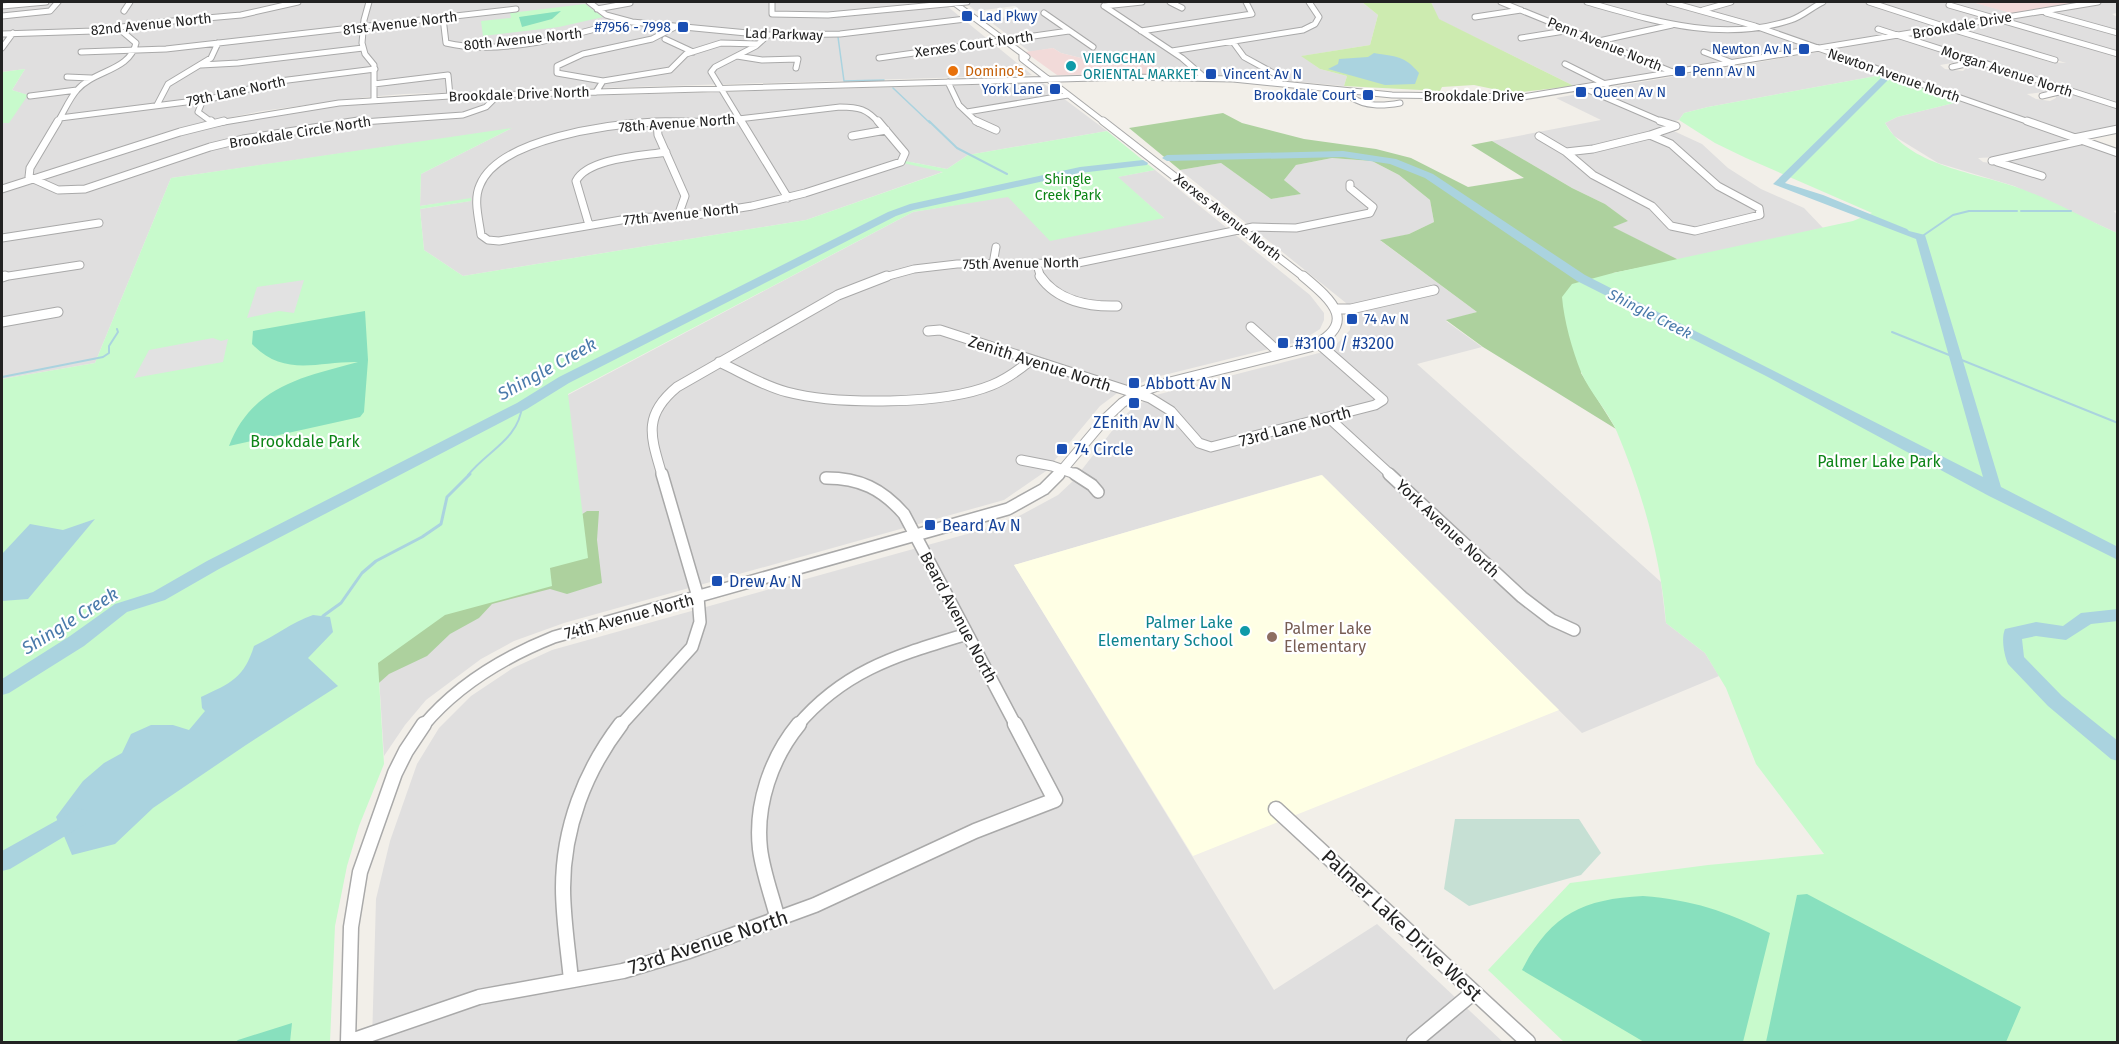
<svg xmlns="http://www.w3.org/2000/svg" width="2119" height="1044" viewBox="0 0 2119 1044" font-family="'Fira Sans',sans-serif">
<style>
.residential{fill:#e0dfdf}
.commercial{fill:#f2dad9}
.education{fill:#ffffe5}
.grass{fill:#cdebb0}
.forest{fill:#add19e}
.wetland{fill:#c6e0d4}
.park{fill:#c8facc}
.pitch{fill:#88e0be}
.parking{fill:#e2e2e2}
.water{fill:#aad3df}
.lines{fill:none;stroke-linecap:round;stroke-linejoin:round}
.stream-far2{stroke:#aad3df;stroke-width:1.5}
.stream-far1{stroke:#aad3df;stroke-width:2}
.stream{stroke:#aad3df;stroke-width:3}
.river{fill:#aad3df;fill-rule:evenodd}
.minor-far4-casing{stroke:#a9a9a9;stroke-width:7}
.minor-far3-casing{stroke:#a9a9a9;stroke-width:9}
.minor-far2-casing{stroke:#a9a9a9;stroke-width:11}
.minor-far1-casing{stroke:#a9a9a9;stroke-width:14}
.minor-casing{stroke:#a9a9a9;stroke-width:17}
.minor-far4{stroke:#fff;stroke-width:5}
.minor-far3{stroke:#fff;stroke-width:7}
.minor-far2{stroke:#fff;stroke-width:9}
.minor-far1{stroke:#fff;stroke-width:11}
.minor{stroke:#fff;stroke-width:14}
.transit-dot{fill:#1a4fb4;stroke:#fff;stroke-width:2}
.culture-dot{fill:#0f9aa8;stroke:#fff;stroke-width:2}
.food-dot{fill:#e8710a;stroke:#fff;stroke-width:2}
.education-dot{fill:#8d6e63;stroke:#fff;stroke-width:2}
.labels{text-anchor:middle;stroke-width:4.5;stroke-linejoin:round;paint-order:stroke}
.far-transit-label{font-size:14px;fill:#164399;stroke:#fff;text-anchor:start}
.far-street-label{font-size:14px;fill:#222;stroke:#fff}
.far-culture-label{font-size:14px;fill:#0d838f;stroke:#fff;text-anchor:start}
.far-food-label{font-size:14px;fill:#c56008;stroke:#fff;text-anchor:start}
.far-park-label{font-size:14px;fill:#0c8416;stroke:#fff}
.far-water-label{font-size:15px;font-style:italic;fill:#4a7aab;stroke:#fff}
.transit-label{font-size:16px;fill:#164399;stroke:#fff;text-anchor:start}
.street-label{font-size:16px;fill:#222;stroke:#fff}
.park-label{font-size:16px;fill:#0c8416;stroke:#fff}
.culture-label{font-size:16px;fill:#0d838f;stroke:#fff;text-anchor:end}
.education-label{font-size:16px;fill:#785e54;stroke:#fff;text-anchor:start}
.water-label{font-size:18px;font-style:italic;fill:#4a7aab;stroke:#fff}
.near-street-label{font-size:20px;fill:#222;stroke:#fff}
</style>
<rect width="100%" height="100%" fill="#f2efe9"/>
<path class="residential" d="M58,2H942L1032,75L404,94L367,97L262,111L192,125L2,185V123L9,122L27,95L12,90L25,69L2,72V7Z
M964,2H1362L1378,15L1370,45L1302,56L1320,69L1347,76L1344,86L1247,77L1165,73L1137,54L1089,60L1061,53L1053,48L1030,52L988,20L1026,14L1015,6L976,11Z
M1431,2H1972L2013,13L1574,86L1438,19Z
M2108,2L2117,3V13L2112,14L2117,17V32L2048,12Z
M2043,13L2117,34V54L2003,20Z
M1996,21L2117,56V105L1905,36L1950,30L2049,62L2066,63L1954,28Z
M1897,38L1970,60L1940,65L1945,69L1963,71L1969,65L1980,64L2059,90L2027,94L2036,99L2050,101L2056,98V95L2069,93L2117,108V127L2074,136L1828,50Z
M1818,52L1887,74L1708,107L1684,113L1679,120L1675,121H1662L1594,90Z
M1043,83L1107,131L968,155L947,169L905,161L945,171L806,220L463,276L424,250L420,209L470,201L471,199L420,206L421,174L510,129L171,178L95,363L2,379V193L188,133L230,122L331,107L396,101Z
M1589,92L1702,144L1728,168L1761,189L1804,208L1823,228L1679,260L1612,227L1627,221L1605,204L1572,188L1492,141L1601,120L1556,98Z
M1962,101L2072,140L1998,157L1978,158L1983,162L2005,165L2044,176L2007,161L2079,143L2117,155V210L2114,211L2117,215V233L2014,186L1938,163L1894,136L1885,123L1897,117Z
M1332,158L1372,161L1399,175L1430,200L1434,222L1409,234L1381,241L1477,312L1446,321L1482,347L1417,364L1661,582L1666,623L1705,653L1719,676L1582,733L1321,475L1014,565L1274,990L1377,924L1503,1042H372L376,899L390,841L417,764L439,728L471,696L513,668L552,650L985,529L1021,515L1058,495L1073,481L1122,418L1134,407L1156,395L1319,353L1335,346L1350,330L1351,313L1346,303L1180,170L1221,163L1271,199L1300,194L1284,180L1296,165Z
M1155,170L1310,295L1324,313V320L1320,329L1301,341L1152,378L1116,394L1100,406L1046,471L1004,500L564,623L514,641L481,659L426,700L405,725L384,756L378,662L568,395L913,212L1008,196L1164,218L1117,177Z"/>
<path class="commercial" d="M1972,2H2085L2014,14Z
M1053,48L1061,53L1089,60L1137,54L1168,74L1057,75L1025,52Z"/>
<path class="education" d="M1322,475L1559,710L1193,856L1014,565Z"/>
<path class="grass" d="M1362,2H1431L1439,19L1574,86L1512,93L1474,85L1442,87L1440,91L1344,86L1347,76L1320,69L1301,56L1370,45L1378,15Z"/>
<path class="forest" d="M1223,113L1242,123L1304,139L1376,149L1411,158L1468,187L1524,178L1471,145L1492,141L1572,188L1605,204L1628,221L1613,227L1679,260L1613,273L1581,373L1616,429L1483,347L1446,320L1477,312L1380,240L1409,234L1434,222L1430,200L1399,175L1372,161L1332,158L1296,165L1284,180L1301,194L1271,199L1221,163L1180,170L1129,128Z
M587,511H599L597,540L602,583L567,594L550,589L492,604L479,618L450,634L427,656L389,674L371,690L349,664Z"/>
<path class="wetland" d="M1455,819H1579L1601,853L1581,875L1469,906L1444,889Z"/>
<path class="park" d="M585,4L603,17L559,27L483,36L481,21L511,18L510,13Z
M25,69L12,90L28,95L9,123H2V72Z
M1887,74L1962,101L1897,117L1885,123C1908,165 1972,172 2013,186C2049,198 2083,218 2117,233V1042H1564L1488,970L1570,883L1708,865L1824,854L1756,764L1726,688L1705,653L1666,623C1661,558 1642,491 1617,432C1608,411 1590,393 1581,372C1572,349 1564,321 1562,297L1572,284L1613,273L1853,221L1872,213L1746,158L1715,143L1679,120L1684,113L1708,107Z
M512,128L421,174L420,206L471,198V201L420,209L424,250L463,276L806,220L943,172L903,163L905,161L947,169L968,155L1107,131L1155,170L1118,177L1164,218L1050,241L1008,197L913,212L568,394L588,558L550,568L552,586L445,615L378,663L384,764L359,826L347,866L335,926L330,1042H2V379L95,363L171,178Z"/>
<path class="pitch" d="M561,11L552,19L522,27L519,17Z
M365,311L368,360L364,412L360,417L229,446C252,386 303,377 358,362C319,361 284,378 252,344L253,331Z
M1807,894L2021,1007L2006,1042H1766L1797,895Z
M1643,896C1693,900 1725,911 1770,933L1743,1042H1644L1522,970C1550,915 1582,899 1643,896Z
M292,1023L290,1042H235L238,1040Z"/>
<path class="parking" d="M304,280L294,313L279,311L247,318L257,287Z
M213,338L221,341L228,339L223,362L134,378L149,350Z"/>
<path class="water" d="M1374,53C1396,57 1404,55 1419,73L1415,84L1385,85L1328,69L1338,64L1339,59L1368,57Z
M95,519L28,599L2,601V554L30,524L63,530Z
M313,615L330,617L333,632L308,658L338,686L246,745L153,808L115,844L72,855L56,817L83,781L104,763L122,753L131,734L151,725H173L189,730L205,711L202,708L201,697C231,683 244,678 254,646C275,636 292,622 313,615Z"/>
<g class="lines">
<path class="stream-far2" d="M838,37L844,81L884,80
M893,88L930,123"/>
<path class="stream-far1" d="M929,121L957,148L1007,174
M2021,211H2071
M1921,237L1953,215L1969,211H2017
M1892,332L2118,423
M2,377L103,357L109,353V346L118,332L117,329
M468,475C487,451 519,439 522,406"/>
<path class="stream" d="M323,616L341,603L362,573L376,561L422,537L441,524L447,497L470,474"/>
<path class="river" d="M1883,76L1890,78L1785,183L1823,195L1907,229L1909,231L1925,235L2001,487L2118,547V560L1989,496L1766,376L1577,281L1425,178L1390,164L1343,157L1167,161L1162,158L1167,155L1343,151L1396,159L1433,174L1585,275L1983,477L1916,239L1773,184Z
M1143,160L1148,163L1147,165L1080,173L913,210L896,216L569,383L527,409L219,569L165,600L127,612L84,646L9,693L2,695V679L70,636L115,604L153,592L207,561L517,403L559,377L888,212L910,204L1080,167Z
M2118,609V621L2091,624L2066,640L2036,636L2022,639L2024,657L2062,696L2118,741V761L2111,759L2048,706L2008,664C2004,655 2001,638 2005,629L2036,622L2063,626L2081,613Z
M79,808L87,811L90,817L87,823L10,869L2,871V851Z"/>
<g class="minor-far4-casing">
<path id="minor-far4" d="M369,2L364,20L362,43L365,54L374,65V100
M589,2L606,15L632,22L768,35L840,34L974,18
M772,2V14L828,15L967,2
M953,2L1027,57
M1170,2L1182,8
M1501,2L1675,73
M1587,2C1654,21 1722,43 1791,20C1803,16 1812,7 1823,2
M1669,2L1755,26L2032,123
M1869,2L1943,26
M1949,5L2118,54
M2,6L46,2
M1104,6L1182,58L1205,78
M1104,6L1142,2
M597,9L630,3
M1703,10L1731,2
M124,11L130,2
M1044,13L1093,47
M2046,13L2118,33
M2,16L50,11L58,2
M1475,17L1521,10
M443,18L446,43C500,56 572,36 624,21
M1948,28L2055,60
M1878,29L2118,106
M1141,31L1252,14L1246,2
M2,34L94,31L150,23L241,15L298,2
M1521,38L1571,30
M665,39L693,52
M1599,41L1672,25
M1233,42L1244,57L1277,75L1280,80L1278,83
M2,48L13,33
M1172,51L1303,30L1315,24L1319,17L1309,2
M81,52L166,49L516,9
M1704,52L1733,63
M1022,55V59L1105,123
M737,56L762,60L798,59L796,68
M879,58L1069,31
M1565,64L1607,85
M201,65L238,63L363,48
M1952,67L1975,62
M67,77L91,78
M603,81L670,70L686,54L721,43L758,44
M948,82L959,105L978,123
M374,84L448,75L450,96
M1586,89L1665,123
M596,92L603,81L557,73V66L583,54L652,39L675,27
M30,96L77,90
M2042,96L2067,90
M1351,97C1366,107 1383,106 1400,103
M203,100L198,112L213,123
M157,105L168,84L211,58L218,43
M967,112L1068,95
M60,118L210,99L280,81L375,69
M57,123C64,112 69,99 77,90C94,70 130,71 136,43L117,27
M218,123L339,103L450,96L1130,77L1233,79L1392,95L1523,97L2098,2
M348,123L463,115L486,107L498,95
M645,123H691
M704,123L840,107C859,107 867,109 879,123
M742,123L711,72L715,67L756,46L768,35"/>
</g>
<g class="minor-far3-casing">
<path id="minor-far3" d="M58,121L30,168L29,177L58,190L85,189L210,147L243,139L358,121
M211,121L213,123
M725,121C701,124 679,121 655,122C611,124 499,138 480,185C473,200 479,219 481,235L488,240L499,241L633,218L696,215L752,206L805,193L901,162L905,153L878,121
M741,121L788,198
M976,121L996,130
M1103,121L1305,278
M2027,121L2118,153
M657,122L658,135L685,196L678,216
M1650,135L1671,144L1718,186L1759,208L1760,215L1695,231L1671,226L1652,206L1593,175L1566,152L1593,149Z
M1650,135L1676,126L1660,121
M852,136L886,130
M1539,136L1566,152
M2074,138L2118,129
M1992,161L2080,141
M1997,162L2042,176
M2,189L180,132L224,121
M589,225L576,181C588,158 642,156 666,152
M2,238L99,223
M993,264L996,247
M1037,265L1041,278
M2,277L80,265
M881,278L914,269L957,264L1078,263L1253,227L1296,228L1370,213L1373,207L1350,188V184"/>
</g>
<g class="minor-far2-casing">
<path id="minor-far2" d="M1040,276C1057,301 1089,307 1117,306
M2,277L5,276
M1338,309H1351L1434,290
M2,322L58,312
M1251,327L1281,354
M928,331L940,330L1150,398L1171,411L1199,443L1211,447L1375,405L1383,400L1318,343
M719,362C741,372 763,386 787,392C837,405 944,405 992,385C1007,379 1019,370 1031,360
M1329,418L1391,475
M1021,460L1052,466L1078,475
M662,475C651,437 642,416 677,387L838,295L887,276
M1058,475L1106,418L1122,403L1140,392L1166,383L1310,347C1359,324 1333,301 1303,276"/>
</g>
<g class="minor-far1-casing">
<path id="minor-far1" d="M1075,474L1092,485L1098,492
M1389,474L1522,597L1552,620L1574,630
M826,478C860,478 882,489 904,514L1016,726
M423,726C458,684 504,657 554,637L1008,509L1044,489L1059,474
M620,726L692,647L700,622L698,597L662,474
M797,726C845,669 899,655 967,634"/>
</g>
<g class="minor-casing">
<path id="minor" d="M1276,809L1528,1042
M778,920C772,896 763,873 760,849C755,805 771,758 799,724
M571,980C568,949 563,918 563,888C563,828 585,771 621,724
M348,1042L351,927L360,872L395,773L406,751L424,724
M348,1042L479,997L623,971L689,951L815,905L975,831L1055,800L1015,724
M1414,1042L1474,992"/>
</g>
<use href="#minor-far4" class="minor-far4"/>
<use href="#minor-far3" class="minor-far3"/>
<use href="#minor-far2" class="minor-far2"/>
<use href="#minor-far1" class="minor-far1"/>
<use href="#minor" class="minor"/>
</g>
<g class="transit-dot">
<rect x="961" y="10" width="12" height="12" rx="3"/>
<rect x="677" y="21" width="12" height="12" rx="3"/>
<rect x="1798" y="43" width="12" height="12" rx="3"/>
<rect x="1674" y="65" width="12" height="12" rx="3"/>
<rect x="1205" y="68" width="12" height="12" rx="3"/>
<rect x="1049" y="83" width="12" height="12" rx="3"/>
<rect x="1575" y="86" width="12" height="12" rx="3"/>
<rect x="1362" y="89" width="12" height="12" rx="3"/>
<rect x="1346" y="313" width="12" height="12" rx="3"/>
<rect x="1277" y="337" width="12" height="12" rx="3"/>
<rect x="1128" y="377" width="12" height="12" rx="3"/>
<rect x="1128" y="397" width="12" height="12" rx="3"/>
<rect x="1056" y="443" width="12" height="12" rx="3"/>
<rect x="924" y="519" width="12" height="12" rx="3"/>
<rect x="711" y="575" width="12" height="12" rx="3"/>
</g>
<g class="culture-dot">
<circle cx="1071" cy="66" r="6"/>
<circle cx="1245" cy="631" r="6"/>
</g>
<circle class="food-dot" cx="953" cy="71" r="6"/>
<circle class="education-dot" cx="1272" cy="637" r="6"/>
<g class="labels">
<g class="far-transit-label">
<text x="979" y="21">Lad Pkwy</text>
<text x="671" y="32" text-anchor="end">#7956 - 7998</text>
<text x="1792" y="54" text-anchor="end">Newton Av N</text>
<text x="1692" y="76">Penn Av N</text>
<text x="1223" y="79">Vincent Av N</text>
<text x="1043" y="94" text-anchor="end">York Lane</text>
<text x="1593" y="97">Queen Av N</text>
<text x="1356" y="100" text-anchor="end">Brookdale Court</text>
<text x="1364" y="324">74 Av N</text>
</g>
<g class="far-street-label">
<text transform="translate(400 23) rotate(-7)" y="5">81st Avenue North</text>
<text transform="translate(151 24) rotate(-6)" y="5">82nd Avenue North</text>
<text transform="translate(1962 25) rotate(-10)" y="5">Brookdale Drive</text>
<text transform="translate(784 34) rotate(2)" y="5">Lad Parkway</text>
<text transform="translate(523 39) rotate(-6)" y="5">80th Avenue North</text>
<text transform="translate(974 44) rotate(-8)" y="5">Xerxes Court North</text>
<text transform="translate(1605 44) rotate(22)" y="5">Penn Avenue North</text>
<text transform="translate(2007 71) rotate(18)" y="5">Morgan Avenue North</text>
<text transform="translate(1894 75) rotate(19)" y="5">Newton Avenue North</text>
<text transform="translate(236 91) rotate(-12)" y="5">79th Lane North</text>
<text transform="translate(519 94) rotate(-2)" y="5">Brookdale Drive North</text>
<text x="1474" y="101">Brookdale Drive</text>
<text transform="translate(677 123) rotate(-4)" y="5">78th Avenue North</text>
<text transform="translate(300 132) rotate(-9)" y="5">Brookdale Circle North</text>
<text transform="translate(681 214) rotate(-6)" y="5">77th Avenue North</text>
<text transform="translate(1228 217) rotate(38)" y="5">Xerxes Avenue North</text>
<text transform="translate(1021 263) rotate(-1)" y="5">75th Avenue North</text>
</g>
<g class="far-culture-label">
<text x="1083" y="63">VIENGCHAN<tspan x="1083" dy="16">ORIENTAL MARKET</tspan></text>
</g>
<g class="far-food-label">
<text x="965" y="76">Domino's</text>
</g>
<g class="far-park-label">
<text x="1068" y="184">Shingle<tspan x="1068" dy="16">Creek Park</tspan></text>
</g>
<g class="far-water-label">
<text transform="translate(1650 314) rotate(27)" y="5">Shingle Creek</text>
</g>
<g class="transit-label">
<text x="1295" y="349">#3100 / #3200</text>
<text x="1146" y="389">Abbott Av N</text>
<text x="1134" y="428" text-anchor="middle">ZEnith Av N</text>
<text x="1074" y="455">74 Circle</text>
<text x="942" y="531">Beard Av N</text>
<text x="729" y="587">Drew Av N</text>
</g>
<g class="street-label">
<text transform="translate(1040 363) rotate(18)" y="6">Zenith Avenue North</text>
<text transform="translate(1295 426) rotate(-15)" y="6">73rd Lane North</text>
<text transform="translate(1448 528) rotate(43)" y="6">York Avenue North</text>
<text transform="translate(629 616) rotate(-15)" y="6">74th Avenue North</text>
<text transform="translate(959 617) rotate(62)" y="6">Beard Avenue North</text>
</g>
<g class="park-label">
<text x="305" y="447">Brookdale Park</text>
<text x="1879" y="467">Palmer Lake Park</text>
</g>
<g class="culture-label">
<text x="1233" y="628">Palmer Lake<tspan x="1233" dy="18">Elementary School</tspan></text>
</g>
<g class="education-label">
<text x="1284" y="634">Palmer Lake<tspan x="1284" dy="18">Elementary</tspan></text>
</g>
<g class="water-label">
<text transform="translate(547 369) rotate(-29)" y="6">Shingle Creek</text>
<text transform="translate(70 621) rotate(-32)" y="6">Shingle Creek</text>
</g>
<g class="near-street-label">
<text transform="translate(1402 925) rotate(43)" y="7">Palmer Lake Drive West</text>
<text transform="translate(708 942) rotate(-18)" y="7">73rd Avenue North</text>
</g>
</g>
<rect width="2119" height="1044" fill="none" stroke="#222222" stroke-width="6"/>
</svg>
